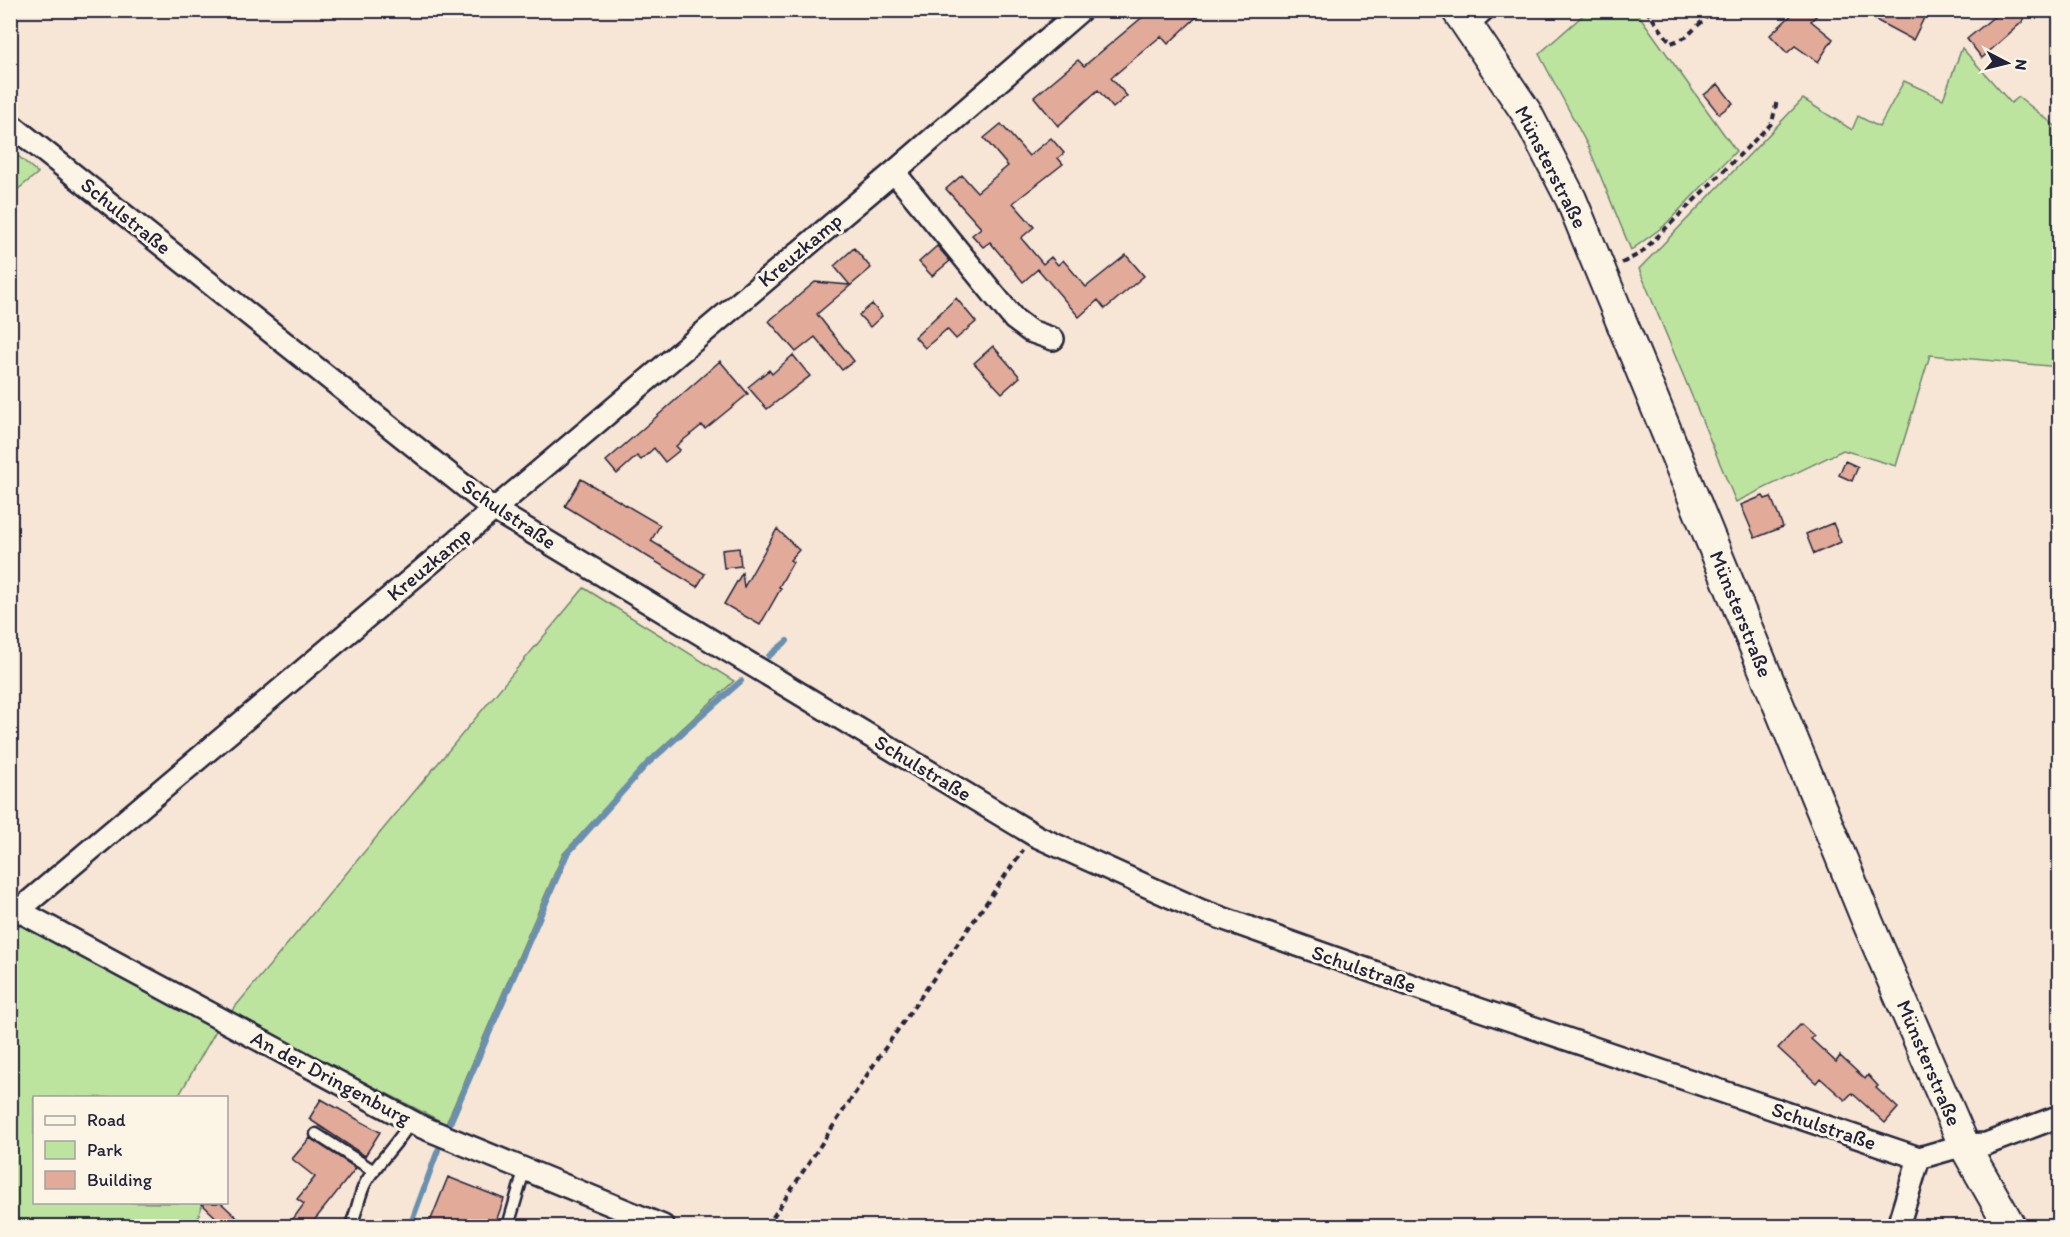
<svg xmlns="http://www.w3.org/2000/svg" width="2070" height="1237" viewBox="0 0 2070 1237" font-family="Itim,sans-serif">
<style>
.green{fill:#bde49f;stroke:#70836d;stroke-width:1.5}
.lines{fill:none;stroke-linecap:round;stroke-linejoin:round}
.stream{stroke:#6b90af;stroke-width:6}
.building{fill:#e1aa99;stroke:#22223b;stroke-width:1.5}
.service-casing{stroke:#22223b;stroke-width:15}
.minor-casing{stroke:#22223b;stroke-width:26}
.secondary-casing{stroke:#22223b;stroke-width:34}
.path{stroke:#22223b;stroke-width:4;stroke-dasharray:6 4.5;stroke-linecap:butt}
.service{stroke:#fcf5e5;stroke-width:10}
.minor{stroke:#fcf5e5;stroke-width:21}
.secondary{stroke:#fcf5e5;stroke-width:30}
.labels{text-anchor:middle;stroke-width:6;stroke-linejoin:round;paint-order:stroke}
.street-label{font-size:21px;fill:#22223b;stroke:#fcf5e5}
</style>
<rect width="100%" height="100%" fill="#f7e6d6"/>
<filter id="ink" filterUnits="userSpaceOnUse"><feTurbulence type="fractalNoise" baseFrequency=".0167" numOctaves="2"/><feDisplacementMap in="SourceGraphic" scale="12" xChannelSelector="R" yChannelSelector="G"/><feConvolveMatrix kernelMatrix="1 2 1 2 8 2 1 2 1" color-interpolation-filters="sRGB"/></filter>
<g filter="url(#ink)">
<path class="green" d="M1589,10L1636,11L1736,151L1664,226L1631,250L1589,148L1539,54Z
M1962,48L2011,103L2019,97L2059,129V367L1930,355L1896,466L1843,450L1736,502L1639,269L1803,99L1852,130L1858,116L1879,127L1904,81L1943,99Z
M11,150L38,173L11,195Z
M584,588L734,681L647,761L563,854L446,1124L230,1013Z
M22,924L218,1027L178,1097L34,1098V1202L203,1203L198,1218L200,1226H11L10,935Z"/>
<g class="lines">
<path class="stream" d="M769,656L787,641
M450,1123L567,854L646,765L741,681
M410,1226L438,1150"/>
</g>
<path class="building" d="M1151,10H1204L1168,44L1161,36L1111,78L1127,96L1113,108L1098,90L1058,126L1034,97L1078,60L1084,66Z
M1797,10H1822L1811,21L1833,39L1818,62L1795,46L1787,53L1770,35Z
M1857,10H1928L1913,40Z
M2002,10H2027L2022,22L1982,58L1967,39Z
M1718,84L1733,103L1719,114L1704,95Z
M1001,124L1029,156L1051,138L1064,153L1058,158L1063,164L1013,203L1034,227L1021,238L1043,264L1051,257L1058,265L1063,260L1086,287L1126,255L1144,276L1105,309L1098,300L1079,317L1038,269L1023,282L990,242L983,247L972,235L981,228L946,189L962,175L977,192L1008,166L984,138Z
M937,246L950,261L932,276L919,262Z
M854,248L871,268L817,314L854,361L842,370L815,337L796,352L769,321L815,282L850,285L834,266Z
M956,298L976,322L956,339L947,329L925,348L915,337Z
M872,304L882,316L870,327L859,315Z
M993,346L1020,377L1002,393L974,363Z
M793,355L810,376L767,409L748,387L769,370L772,374Z
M720,361L748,394L705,429L702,425L676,446L680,450L665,462L654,448L641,460L637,456L617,474L606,461Z
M1845,461L1858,467L1852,481L1839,475Z
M581,479L660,525L651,541L705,574L697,587L565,506Z
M1763,496L1765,499L1771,497L1783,527L1755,538L1741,505Z
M1833,523L1841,542L1814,554L1806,534Z
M777,529L799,550L790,560L793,562L779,587L781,588L760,625L724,604L742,573L744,587Z
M739,548L741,566L724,568L722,550Z
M1801,1024L1814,1036L1811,1039L1836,1062L1840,1056L1865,1079L1868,1075L1878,1086L1876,1088L1898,1108L1885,1123L1852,1093L1845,1100L1820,1078L1816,1083L1778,1048Z
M321,1099L380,1132L365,1156L309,1119Z
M310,1138L356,1168L309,1227H287L304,1204L297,1199L315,1177L292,1159Z
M448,1177L504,1199L494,1227H428Z
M201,1203H221L247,1227H226Z"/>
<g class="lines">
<g class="service-casing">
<path id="service" d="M316,1134L374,1171
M350,1226C358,1212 358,1196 366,1182C379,1160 398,1144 411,1121
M508,1226L524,1171"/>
</g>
<g class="minor-casing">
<path id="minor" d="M1468,24L1483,10
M10,124L493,509L1036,836L1202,911L1478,1009L1919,1158L1964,1145L1986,1144L2060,1116
M894,172L1014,319L1030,331L1053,339
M10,906L422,1127L663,1226
M19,910L894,172L1081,10
M1898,1226L1919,1158"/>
</g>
<g class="secondary-casing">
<path id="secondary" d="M1457,10L1526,112L1571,199L1868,923L1964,1145L2010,1226"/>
</g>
<path class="path" d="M1646,10L1671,43L1686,37L1714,10
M1622,263L1641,253L1772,123L1777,100
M767,1226L881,1054L1023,850"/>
<use href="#service" class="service"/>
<use href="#minor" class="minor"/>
<use href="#secondary" class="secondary"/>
</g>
</g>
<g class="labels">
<g class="street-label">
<text transform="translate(1551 167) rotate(63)" y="7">Münsterstraße</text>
<text transform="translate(126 216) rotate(39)" y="7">Schulstraße</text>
<text transform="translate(800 250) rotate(-40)" y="7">Kreuzkamp</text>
<text transform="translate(509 514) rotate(34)" y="7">Schulstraße</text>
<text transform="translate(429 564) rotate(-40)" y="7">Kreuzkamp</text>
<text transform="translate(1741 614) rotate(68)" y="7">Münsterstraße</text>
<text transform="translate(923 768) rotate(31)" y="7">Schulstraße</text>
<text transform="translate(1364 969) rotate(19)" y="7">Schulstraße</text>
<text transform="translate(1929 1063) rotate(67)" y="7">Münsterstraße</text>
<text transform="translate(331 1078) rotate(28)" y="7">An der Dringenburg</text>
<text transform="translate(1824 1126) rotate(19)" y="7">Schulstraße</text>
</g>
</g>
<rect width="2070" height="1237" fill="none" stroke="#fcf5e5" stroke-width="36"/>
<rect x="18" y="18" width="2034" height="1201" fill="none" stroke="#22223b" stroke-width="2" filter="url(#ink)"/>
<rect x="33" y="1096" width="195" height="108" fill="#fcf5e5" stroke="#a5a1a1" stroke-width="1.5"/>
<rect x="45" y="1116" width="30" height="9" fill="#fcf5e5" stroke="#a5a1a1" stroke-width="1.5"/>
<text x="87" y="1126" font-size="18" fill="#22223b">Road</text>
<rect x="45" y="1141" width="30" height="18" fill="#bde49f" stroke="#a5a1a1" stroke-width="1.5"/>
<text x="87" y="1156" font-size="18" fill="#22223b">Park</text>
<rect x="45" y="1171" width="30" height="18" fill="#e1aa99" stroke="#a5a1a1" stroke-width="1.5"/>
<text x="87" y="1186" font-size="18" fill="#22223b">Building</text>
<g transform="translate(2007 63) rotate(97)" stroke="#fcf5e5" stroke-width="4.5" paint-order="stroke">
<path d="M0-4.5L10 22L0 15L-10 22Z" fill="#22223b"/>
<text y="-9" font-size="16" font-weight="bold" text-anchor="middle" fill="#22223b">N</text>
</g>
</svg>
